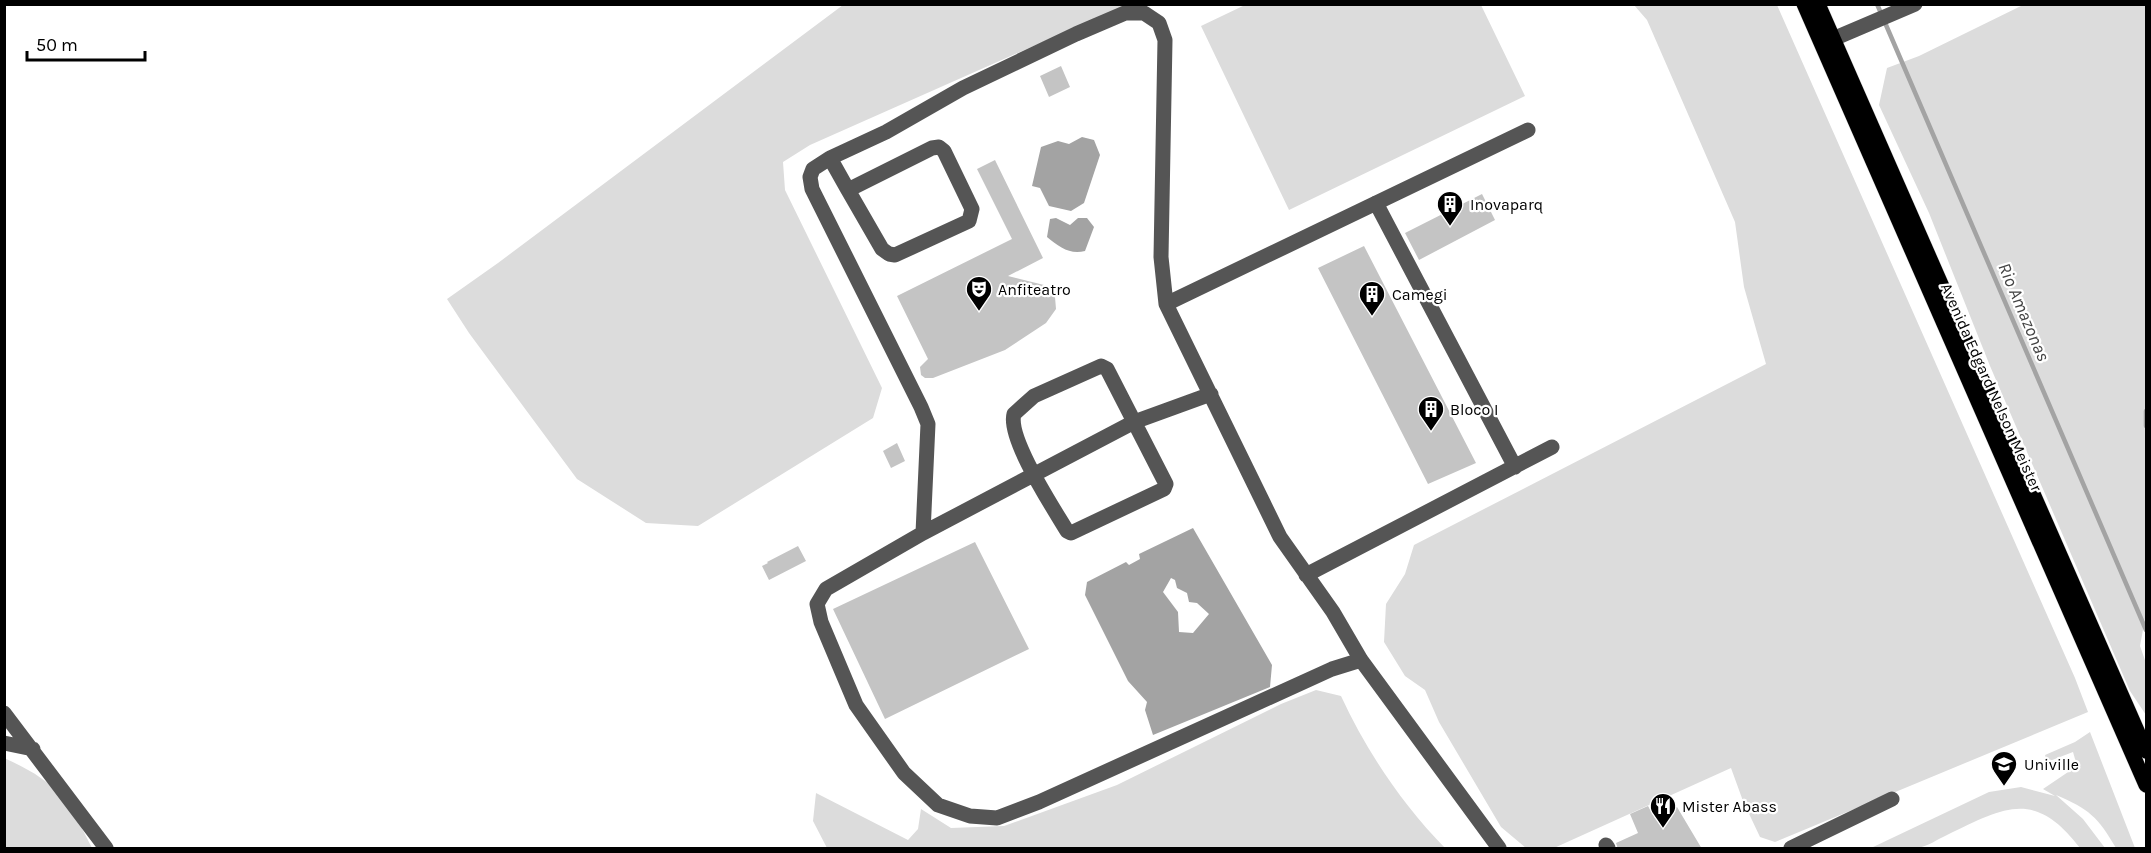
<svg xmlns="http://www.w3.org/2000/svg" width="2151" height="853" viewBox="0 0 2151 853" font-family="Karla,sans-serif">
<style>
.green{fill:#dcdcdc}
.water{fill:#a3a3a3;fill-rule:evenodd}
.lines{fill:none;stroke-linecap:round;stroke-linejoin:round}
.stream{stroke:#a3a3a3;stroke-width:4.5}
.building{fill:#c4c4c4}
.major-casing{stroke:#dbdbdb;stroke-width:16}
.minor{stroke:#555;stroke-width:15}
.major{stroke:#000;stroke-width:15}
.labels{text-anchor:middle;stroke-width:4.5;stroke-linejoin:round;paint-order:stroke}
.poi-label{font-size:16px;fill:#000;stroke:#fff;text-anchor:start}
.street-label{font-size:16px;fill:#000;stroke:#fff}
.water-label{font-size:18px;font-style:italic;fill:#444;stroke:#fff}
</style>
<rect width="100%" height="100%" fill="#fff"/>
<path class="green" d="M2025,4L2146,5V613L2140,646L2146,663V715L2130,691L1990,366L1929,213L1879,105L1887,68L1919,56Z
M843,5H1126L810,145L783,162L785,190L882,388L873,418L698,526L646,523L577,479L469,333L447,299L498,263Z
M1245,5H1481L1525,96L1289,210L1201,26Z
M1634,5H1777L2075,678L2088,712L1775,842L1760,837L1743,801L1731,768L1554,848H1526L1501,827L1439,722L1425,690L1405,676L1384,642L1386,604L1405,574L1414,545L1766,364L1744,287L1735,222L1647,20Z
M1316,690L1341,696C1367,752 1402,804 1445,848H827L813,821L816,793L908,840L918,829L921,809L951,828L1004,826L1117,785L1281,704Z
M2090,732L2135,848H2116C2098,817 2089,809 2056,795L2083,819L2105,848H2080C2035,789 2005,807 1947,835C1938,839 1927,847 1917,848C1903,851 1885,849 1871,848L1989,792L2021,787L2055,796L2043,789L2077,766L2073,752L2047,762L2045,755L2075,742Z
M4,758C56,781 68,799 92,848H5Z"/>
<path class="water" d="M1082,137L1094,140L1100,155L1084,203L1071,211L1049,206L1040,188L1032,186L1041,147L1058,141L1069,144Z
M1056,218L1070,225L1078,218H1087L1094,227L1085,251C1070,255 1059,247 1047,237L1050,219Z
M1193,528L1272,665L1270,687L1153,735L1145,710L1147,702L1128,681L1085,595L1087,582L1126,562L1129,565L1140,559L1139,554ZM1171,578L1175,580L1177,588L1187,593L1189,602L1197,603L1209,614L1193,633L1179,632L1178,612L1163,592Z"/>
<g class="lines">
<path class="stream" d="M1877,4L2146,630
M2146,411V426"/>
</g>
<path class="building" d="M1061,66L1070,87L1049,97L1040,76Z
M995,160L1043,258L1008,276L1048,286L1055,297L1056,309L1046,323L1005,350L933,378H925L921,375L920,367L928,359L897,296L1012,239L977,169Z
M1482,194L1495,220L1419,260L1405,233Z
M1364,246L1476,463L1428,484L1318,268Z
M897,443L905,461L891,468L883,451Z
M975,542L1029,649L885,719L833,609Z
M798,546L806,561L769,580L762,566L768,563L767,562Z
M1648,806L1655,818L1677,807L1702,849H1618L1616,843L1638,833L1630,814Z"/>
<g class="lines">
<g class="major-casing">
<path id="major" d="M1804,4L2146,785
M1818,4L2146,751"/>
</g>
<path class="minor" d="M1833,39L1915,4
M939,147L944,151L972,209L969,221L895,255L889,254L882,249L848,190L932,148Z
M830,158L813,169L810,177L812,189L921,407L928,424L923,533
M848,190L830,158L886,132L963,88L1076,34L1125,13H1144L1159,23L1165,40L1161,257L1166,304L1280,537L1333,612L1361,660L1499,848
M1376,203L1515,467
M1166,304L1528,130
M1101,366L1107,369L1166,484L1164,489L1071,533L1067,531C1054,509 1007,438 1014,414L1034,396Z
M1211,394L1134,422L923,533L826,589L817,604L821,622L856,705L904,773L938,805L970,816L997,818L1039,802L1332,669L1361,660
M1306,575L1552,447
M4,713L106,848
M4,743L33,749
M1606,845L1608,848
M1791,848L1892,799"/>
<use href="#major" class="major"/>
</g>
<defs>
<g id="building-pin" transform="scale(1.35)"><path d="M0 17L-7.5 6A9.5 9.5 0 1 1 7.5 6Z" fill="#000" stroke="#fff"/><path d="M-4-6H4V6H1V3H-1V6H-4ZM-2.5-4.3h1.7v1.8h-1.7ZM.8-4.3h1.7v1.8H.8ZM-2.5-1h1.7V.8h-1.7ZM.8-1h1.7V.8H.8Z" fill="#fff"/></g>
<g id="theatre-pin" transform="scale(1.35)"><path d="M0 17L-7.5 6A9.5 9.5 0 1 1 7.5 6Z" fill="#000" stroke="#fff"/><path d="M-5-5.5Q0-4 5-5.5V0Q5 5 0 6Q-5 5-5 0ZM-3.3-2.5H-1v1.5H-3.3ZM1-2.5H3.3v1.5H1ZM-2.8 1Q0 5.5 2.8 1Z" fill="#fff"/></g>
<g id="university-pin" transform="scale(1.35)"><path d="M0 17L-7.5 6A9.5 9.5 0 1 1 7.5 6Z" fill="#000" stroke="#fff"/><path d="M0-5L7-2L0 1L-7-2ZM-4 1L0 2.5L4 1V4Q0 6-4 4Z" fill="#fff"/></g>
<g id="restaurant-pin" transform="scale(1.35)"><path d="M0 17L-7.5 6A9.5 9.5 0 1 1 7.5 6Z" fill="#000" stroke="#fff"/><path d="M-5-6h1v4h1v-4h1v4h1v-4h1v5L-1.5 .5V6h-2V.5L-5-1ZM5-6V6H3V1.5H1.5Q1.5-4 5-6Z" fill="#fff"/></g>
</defs>
<g fill-rule="evenodd">
<use href="#building-pin" x="1450" y="204"/>
<use href="#theatre-pin" x="979" y="289"/>
<use href="#building-pin" x="1372" y="294"/>
<use href="#building-pin" x="1431" y="409"/>
<use href="#university-pin" x="2004" y="764"/>
<use href="#restaurant-pin" x="1663" y="806"/>
</g>
<g class="labels">
<g class="poi-label">
<text x="1470" y="210">Inovaparq</text>
<text x="998" y="295">Anfiteatro</text>
<text x="1392" y="300">Camegi</text>
<text x="1450" y="415">Bloco I</text>
<text x="2024" y="770">Univille</text>
<text x="1682" y="812">Mister Abass</text>
</g>
<g class="street-label">
<text transform="translate(1992 387) rotate(66)" y="6">Avenida Edgard Nelson Meister</text>
</g>
<g class="water-label">
<text transform="translate(2024 312) rotate(67)" y="6">Rio Amazonas</text>
</g>
</g>
<rect width="2151" height="853" fill="none" stroke="#000000" stroke-width="12"/>
<path d="M27 51v9h118v-9" fill="none" stroke="#000000" stroke-width="3"/>
<text x="36" y="51" font-size="18" fill="#000000" stroke="#ffffff" stroke-width="4.5" paint-order="stroke">50 m</text>
</svg>
